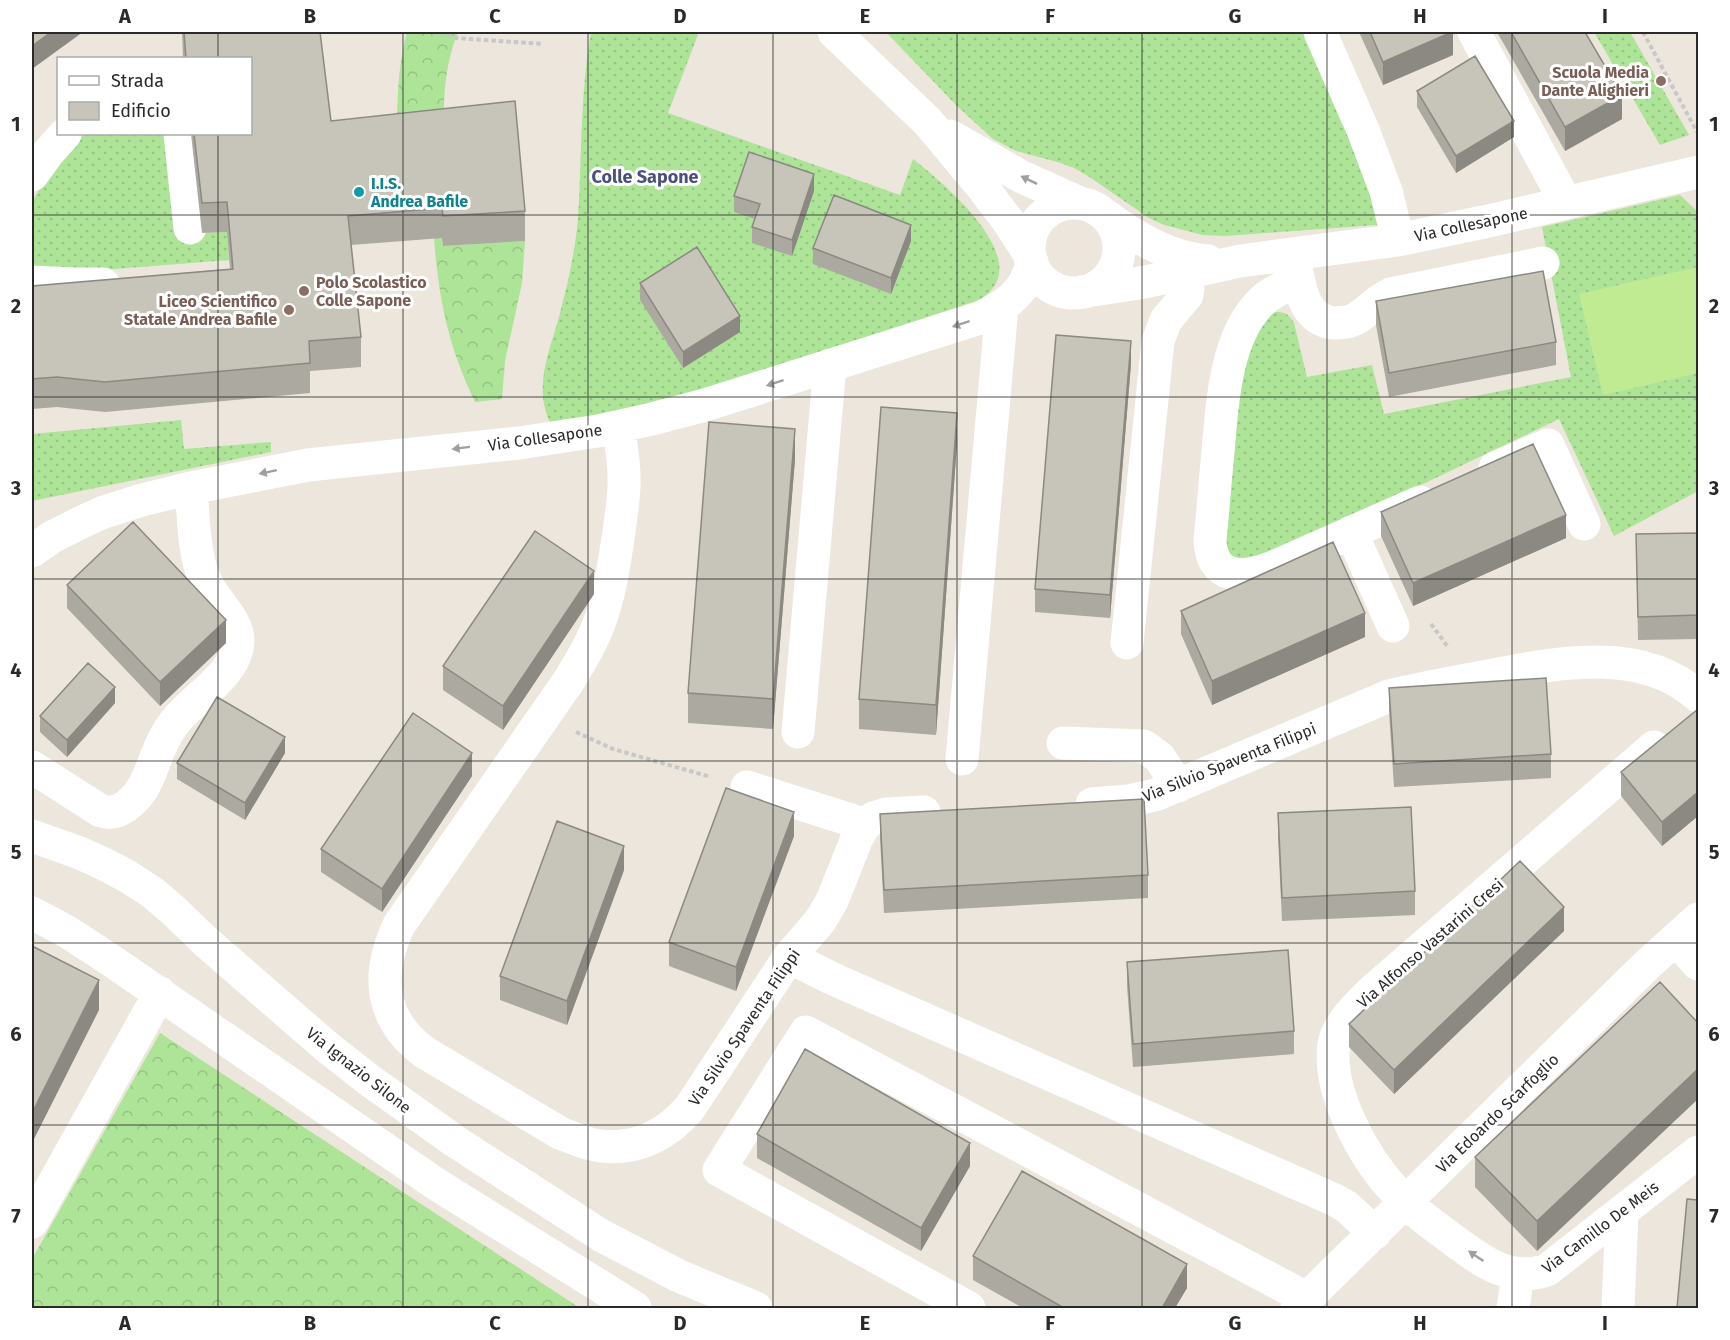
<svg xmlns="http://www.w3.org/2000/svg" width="1730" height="1340" viewBox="0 0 1730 1340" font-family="'Fira Sans',sans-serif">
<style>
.grass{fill:url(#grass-dots)}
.forest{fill:url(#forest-crowns)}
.pitch{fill:#c1eb93}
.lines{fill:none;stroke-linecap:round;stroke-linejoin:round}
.path{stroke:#c8c8c8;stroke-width:4;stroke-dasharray:4.5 3;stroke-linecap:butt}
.minor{stroke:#fff;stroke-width:33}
.wall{fill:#aba9a0}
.shaded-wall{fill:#8b8982}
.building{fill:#c7c4ba;stroke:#8b8982;stroke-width:1.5}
.oneway{fill:#9f9f9f}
.grid{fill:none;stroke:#2a2a2a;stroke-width:1.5;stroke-opacity:0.55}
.education-dot{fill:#8d6e63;stroke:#fff;stroke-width:2}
.culture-dot{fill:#0f9aa8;stroke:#fff;stroke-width:2}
.labels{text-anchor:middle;stroke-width:6;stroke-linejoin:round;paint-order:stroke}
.education-label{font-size:16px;font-weight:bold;fill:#785e54;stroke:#fff;text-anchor:end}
.culture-label{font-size:16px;font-weight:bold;fill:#0d838f;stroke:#fff;text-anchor:start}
.street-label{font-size:16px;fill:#2a2a2a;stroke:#fff}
.neighbourhood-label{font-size:18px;font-weight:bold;fill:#4a507b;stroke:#fff}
.neatline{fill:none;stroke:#2a2a2a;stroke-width:2}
.grid-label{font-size:20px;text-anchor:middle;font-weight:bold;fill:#2a2a2a}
</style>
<defs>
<pattern id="grass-dots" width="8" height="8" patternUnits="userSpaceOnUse" patternTransform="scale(1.5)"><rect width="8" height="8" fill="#ade497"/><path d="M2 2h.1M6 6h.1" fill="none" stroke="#95c482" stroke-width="1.8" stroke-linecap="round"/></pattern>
<pattern id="forest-crowns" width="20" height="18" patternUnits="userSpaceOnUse" patternTransform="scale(1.5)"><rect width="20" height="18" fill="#ade497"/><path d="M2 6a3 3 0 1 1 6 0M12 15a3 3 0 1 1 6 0" fill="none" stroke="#95c482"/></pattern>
</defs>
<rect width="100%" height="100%" fill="#ece6dc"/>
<path class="grass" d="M591,32H699L668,113L900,195L913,159C942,182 1042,264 979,300L761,372L669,401L551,424C531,386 552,347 561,309C569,279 575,250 578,219C582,156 580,94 591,32Z
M886,32H1304L1381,204L1377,225L1225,236L1203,235L1164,225L1149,218L1088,176L1074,168L1061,163L1016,151L993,139L957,106Z
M1594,32H1630L1689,135L1660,145Z
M84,134H169L202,233L227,232L229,260L102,270L32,267C32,247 29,225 32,206C34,189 71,147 84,134Z
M1680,195L1698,212V491L1614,536L1559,419L1266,559L1236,564L1222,544L1233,415L1252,339L1271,313C1282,310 1289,313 1294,323L1307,377L1372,365L1384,414L1571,377L1542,227Z
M181,420L184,449L271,442V452L32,501V434Z"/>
<path class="forest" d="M407,32H458C444,66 443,102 444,139L397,144C397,106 397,69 407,32Z
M434,238H442L443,246L525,241L522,283L505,361L502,399L475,402C448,345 439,301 434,238Z
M160,1033L580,1308H32V1259Z"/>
<path class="pitch" d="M1698,267V373L1603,395L1579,294Z"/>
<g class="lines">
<path class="path" d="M440,32L456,38L543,44
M1643,32L1697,132
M1431,624L1448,647
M576,732L613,749L711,777"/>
<path class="minor" d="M834,32L928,122L983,188L1008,221L1030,255
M1320,32L1363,130L1386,191L1398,240
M1474,32L1566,203
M180,134L190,228
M950,136L1020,176L1082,204
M32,175L48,153L65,134
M1029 248a45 45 0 1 1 90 0a45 45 0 1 1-90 0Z
M1104,214C1134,237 1169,258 1208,261
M1295,262C1300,287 1303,320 1334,323C1341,323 1351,322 1357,318C1369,311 1377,300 1391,294L1543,263
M32,282L75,284H103
M1299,282C1284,286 1270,292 1259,304C1225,340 1222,405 1218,452C1215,481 1213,511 1210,540C1211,579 1242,579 1271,568L1420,502
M1081,292L1145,282L1240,261L1398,240L1493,220L1698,172
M618,427C621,443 624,460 624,477C625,495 621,514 619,532C614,564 610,596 598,626C591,645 580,662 570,679L399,925C376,974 379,1018 424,1052L560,1133C573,1138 587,1145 601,1146C637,1150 666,1135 689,1109L789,957L820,921L832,901L857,838L864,826L873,818L886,814L924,812
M1495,468L1548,445L1584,524
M1351,532L1393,626
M32,551L52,537L86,520L104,512L142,500L191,488L308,465L519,443L598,431L652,419L705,405L980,318C1006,305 1026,293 1032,262
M1127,643L1158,341L1166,320L1187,295L1188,288L1187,258
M798,732L830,365
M1063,743L1144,746L1160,758L1178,786
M1654,747L1371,992C1358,1005 1337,1025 1334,1044C1327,1092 1364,1158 1396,1192C1412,1210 1433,1225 1452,1239C1482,1261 1509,1283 1547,1270L1698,1152
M962,759L1002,307
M32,767L101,811C115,816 128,806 137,796C144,788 148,778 152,768C159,749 166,731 180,716C199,695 237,672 238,642C239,619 212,600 204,578C193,550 194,518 191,488
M747,787L851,820L864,826
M1092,804L1128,801L1155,795L1389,696C1422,688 1455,682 1488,676C1556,663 1641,645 1698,696
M32,836L80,853L104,864L127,876L153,893L174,911L205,941L327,1047L369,1080L456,1142L602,1236L679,1276L756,1308
M32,913L66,931L109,959L436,1184L635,1308
M1676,939L1698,964
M789,957L831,978L1335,1200L1347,1207L1375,1233
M32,1222L160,993
M969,1308L719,1170L806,1032L1308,1299
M1297,1308L1649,963L1698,919
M1513,1308L1518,1275
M1618,1308L1622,1212"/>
</g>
<path class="wall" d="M182,32H320L331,121L525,211V241L443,246L442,238L351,245L361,337V367L310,371V393L105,412L57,407L32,409V286L230,269L227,232L202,233L191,134H250V58H183Z
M1359,32H1453V55L1383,85Z
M1497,32H1585L1622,119L1565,151Z
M1417,91L1514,137L1456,173L1417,107Z
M814,191L792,256L752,243V227L755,219L734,212V196Z
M911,241L891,294L813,264V248Z
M640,283L740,332L683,368L640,300Z
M1376,301L1556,342V365L1389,397L1376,325Z
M1131,364L1110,618L1035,612V589Z
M957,443L936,735L859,729V699Z
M795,459L773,729L688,723V693Z
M1381,512L1566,538L1413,606L1381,536Z
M1698,533V639L1638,640L1636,534Z
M67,585L226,643L160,706L67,608Z
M594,594L503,730L443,690V666Z
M1181,611L1365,637L1212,705L1181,634Z
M1389,688L1551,754V778L1394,787L1389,712Z
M115,703L67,757L40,732V716Z
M1698,709V816L1662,846L1621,796V772Z
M285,753L245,820L177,779V763Z
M472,776L382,912L321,872V849Z
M1278,813L1415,891V915L1282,921L1278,837Z
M880,814L1148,875V898L884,913L880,838Z
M794,836L736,991L669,966V942Z
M624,870L567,1025L500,1000V976Z
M1564,931L1394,1094L1349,1047V1024Z
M1127,962L1294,1031V1054L1133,1067L1127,986Z
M1660,982L1537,1251L1475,1187V1157Z
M757,1134L970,1166L921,1251L757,1158Z
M973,1256L1187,1288L1175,1308H1023L973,1280Z"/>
<path class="shaded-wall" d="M51,32H83L32,69V46Z
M1453,32V55L1383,85V62Z
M1622,95V119L1565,151V127Z
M1514,121V137L1456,173V156Z
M814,174V191L792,256V240Z
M911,225V241L891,294V278Z
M740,316V332L683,368V352Z
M1131,341V364L1110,618V595Z
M957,413V443L936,735V705Z
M795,429V459L773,729V699Z
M1566,515V538L1413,606V583Z
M594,571V594L503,730V706Z
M1365,613V637L1212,705V681Z
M226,620V643L160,706V682Z
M115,687V703L67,757V740Z
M285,737V753L245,820V803Z
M472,753V776L382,912V889Z
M1698,792V816L1662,846V822Z
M794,812V836L736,991V967Z
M624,846V870L567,1025V1001Z
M1564,907V931L1394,1094V1070Z
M99,980V1010L32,1143V1113Z
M1698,1069V1099L1537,1251V1221Z
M970,1143V1166L921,1251V1228Z
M1187,1264V1288L1175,1308H1162Z"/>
<path class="building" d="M32,32H51L32,46Z
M184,32H320L331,121L515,101L525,211L443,216L442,208L348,216L361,337L309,341L310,363L105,382L57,377L32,379V286L233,269L227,202L202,203L194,134H250V58H186Z
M1370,32H1452L1383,62Z
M1511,32H1585L1622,95L1565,127Z
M1475,56L1514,121L1456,156L1417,91Z
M749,152L814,174L792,240L752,227L760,204L734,196Z
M834,195L911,225L891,278L813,248Z
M697,247L740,316L683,352L640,283Z
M1543,271L1556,342L1389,373L1376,301Z
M1056,335L1131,341L1110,595L1035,589Z
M881,407L957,413L936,705L859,699Z
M709,422L795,429L773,699L688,693Z
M1533,444L1566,515L1413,583L1381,512Z
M133,522L226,620L160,682L67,585Z
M535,531L594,571L503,706L443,666Z
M1698,533V615L1638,617L1636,534Z
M1333,542L1365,613L1212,681L1181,611Z
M88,663L115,687L67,740L40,716Z
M1546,678L1551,754L1394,764L1389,688Z
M217,697L285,737L245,803L177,763Z
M1698,709V792L1662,822L1621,772Z
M413,713L472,753L382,889L321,849Z
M726,788L794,812L736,967L669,942Z
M1144,799L1148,875L884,890L880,814Z
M1411,807L1415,891L1282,898L1278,813Z
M557,821L624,846L567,1001L500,976Z
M1520,861L1564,907L1394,1070L1349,1024Z
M32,946L99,980L32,1113Z
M1288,950L1294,1031L1133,1044L1127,962Z
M1660,982L1698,1023V1069L1537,1221L1475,1157Z
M805,1049L970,1143L921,1228L757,1134Z
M1022,1171L1187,1264L1162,1308H1064L973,1256Z
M1687,1199L1698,1200V1308H1677Z"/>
<defs><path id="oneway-solid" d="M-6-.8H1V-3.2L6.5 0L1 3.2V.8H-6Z" transform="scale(1.5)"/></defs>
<g class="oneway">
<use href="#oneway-solid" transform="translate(1029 180) rotate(-154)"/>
<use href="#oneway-solid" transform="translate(961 324) rotate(162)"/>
<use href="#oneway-solid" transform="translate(775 383) rotate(162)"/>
<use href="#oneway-solid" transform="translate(461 448) rotate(173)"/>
<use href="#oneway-solid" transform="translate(268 472) rotate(168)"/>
<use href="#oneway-solid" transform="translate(1476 1256) rotate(-146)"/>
</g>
<path class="grid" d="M218,32V58M403,32V1308M588,32V1308M773,32V1308M957,32V1308M1142,32V1308M1327,32V1308M1512,32V1308M218,134V1308M32,215H1698M32,397H1698M32,579H1698M32,761H1698M32,943H1698M32,1125H1698"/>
<g class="education-dot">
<circle cx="1661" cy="81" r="6"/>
<circle cx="304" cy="291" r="6"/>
<circle cx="289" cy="310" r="6"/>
</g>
<circle class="culture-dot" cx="359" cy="192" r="6"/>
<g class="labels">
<g class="education-label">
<text x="1649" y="78">Scuola Media<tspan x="1649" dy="18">Dante Alighieri</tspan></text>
<text x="316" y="288" text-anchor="start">Polo Scolastico<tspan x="316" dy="18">Colle Sapone</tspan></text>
<text x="277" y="307">Liceo Scientifico<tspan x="277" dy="18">Statale Andrea Bafile</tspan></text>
</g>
<g class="culture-label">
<text x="371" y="189">I.I.S.<tspan x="371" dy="18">Andrea Bafile</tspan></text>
</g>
<g class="street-label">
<text transform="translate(1471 224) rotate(-12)" y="6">Via Collesapone</text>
<text transform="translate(545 437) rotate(-8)" y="6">Via Collesapone</text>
<text transform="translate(1229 762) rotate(-22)" y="6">Via Silvio Spaventa Filippi</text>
<text transform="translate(1430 943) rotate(-41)" y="6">Via Alfonso Vastarini Cresi</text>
<text transform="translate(744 1027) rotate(-56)" y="6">Via Silvio Spaventa Filippi</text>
<text transform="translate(359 1070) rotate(38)" y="6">Via Ignazio Silone</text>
<text transform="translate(1497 1113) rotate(-44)" y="6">Via Edoardo Scarfoglio</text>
<text transform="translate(1600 1227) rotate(-37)" y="6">Via Camillo De Meis</text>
</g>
<g class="neighbourhood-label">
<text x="645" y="183">Colle Sapone</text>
</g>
</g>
<rect width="1730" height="1340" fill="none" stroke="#ffffff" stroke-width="66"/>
<rect x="57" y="57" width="195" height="78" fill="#ffffff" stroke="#aaaaaa" stroke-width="1.5"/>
<rect x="69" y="76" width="30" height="9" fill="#ffffff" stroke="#aaaaaa" stroke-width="1.5"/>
<text x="111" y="87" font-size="18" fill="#2a2a2a">Strada</text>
<rect x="69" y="102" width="30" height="18" fill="#c7c4ba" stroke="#aaaaaa" stroke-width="1.5"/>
<text x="111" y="117" font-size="18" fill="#2a2a2a">Edificio</text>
<rect x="33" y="33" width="1664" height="1274" class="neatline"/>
<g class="grid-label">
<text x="125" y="23">A</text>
<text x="310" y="23">B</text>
<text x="495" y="23">C</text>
<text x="680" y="23">D</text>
<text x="865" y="23">E</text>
<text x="1050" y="23">F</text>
<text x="1235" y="23">G</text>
<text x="1420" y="23">H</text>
<text x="1605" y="23">I</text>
<text x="16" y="131">1</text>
<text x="1714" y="131">1</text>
<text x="16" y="313">2</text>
<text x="1714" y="313">2</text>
<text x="16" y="495">3</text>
<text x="1714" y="495">3</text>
<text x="16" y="677">4</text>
<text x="1714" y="677">4</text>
<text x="16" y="859">5</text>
<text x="1714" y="859">5</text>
<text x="16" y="1041">6</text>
<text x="1714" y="1041">6</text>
<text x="16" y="1223">7</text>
<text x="1714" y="1223">7</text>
<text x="125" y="1330">A</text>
<text x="310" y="1330">B</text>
<text x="495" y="1330">C</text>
<text x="680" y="1330">D</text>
<text x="865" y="1330">E</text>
<text x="1050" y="1330">F</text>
<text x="1235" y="1330">G</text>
<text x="1420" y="1330">H</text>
<text x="1605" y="1330">I</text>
</g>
</svg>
